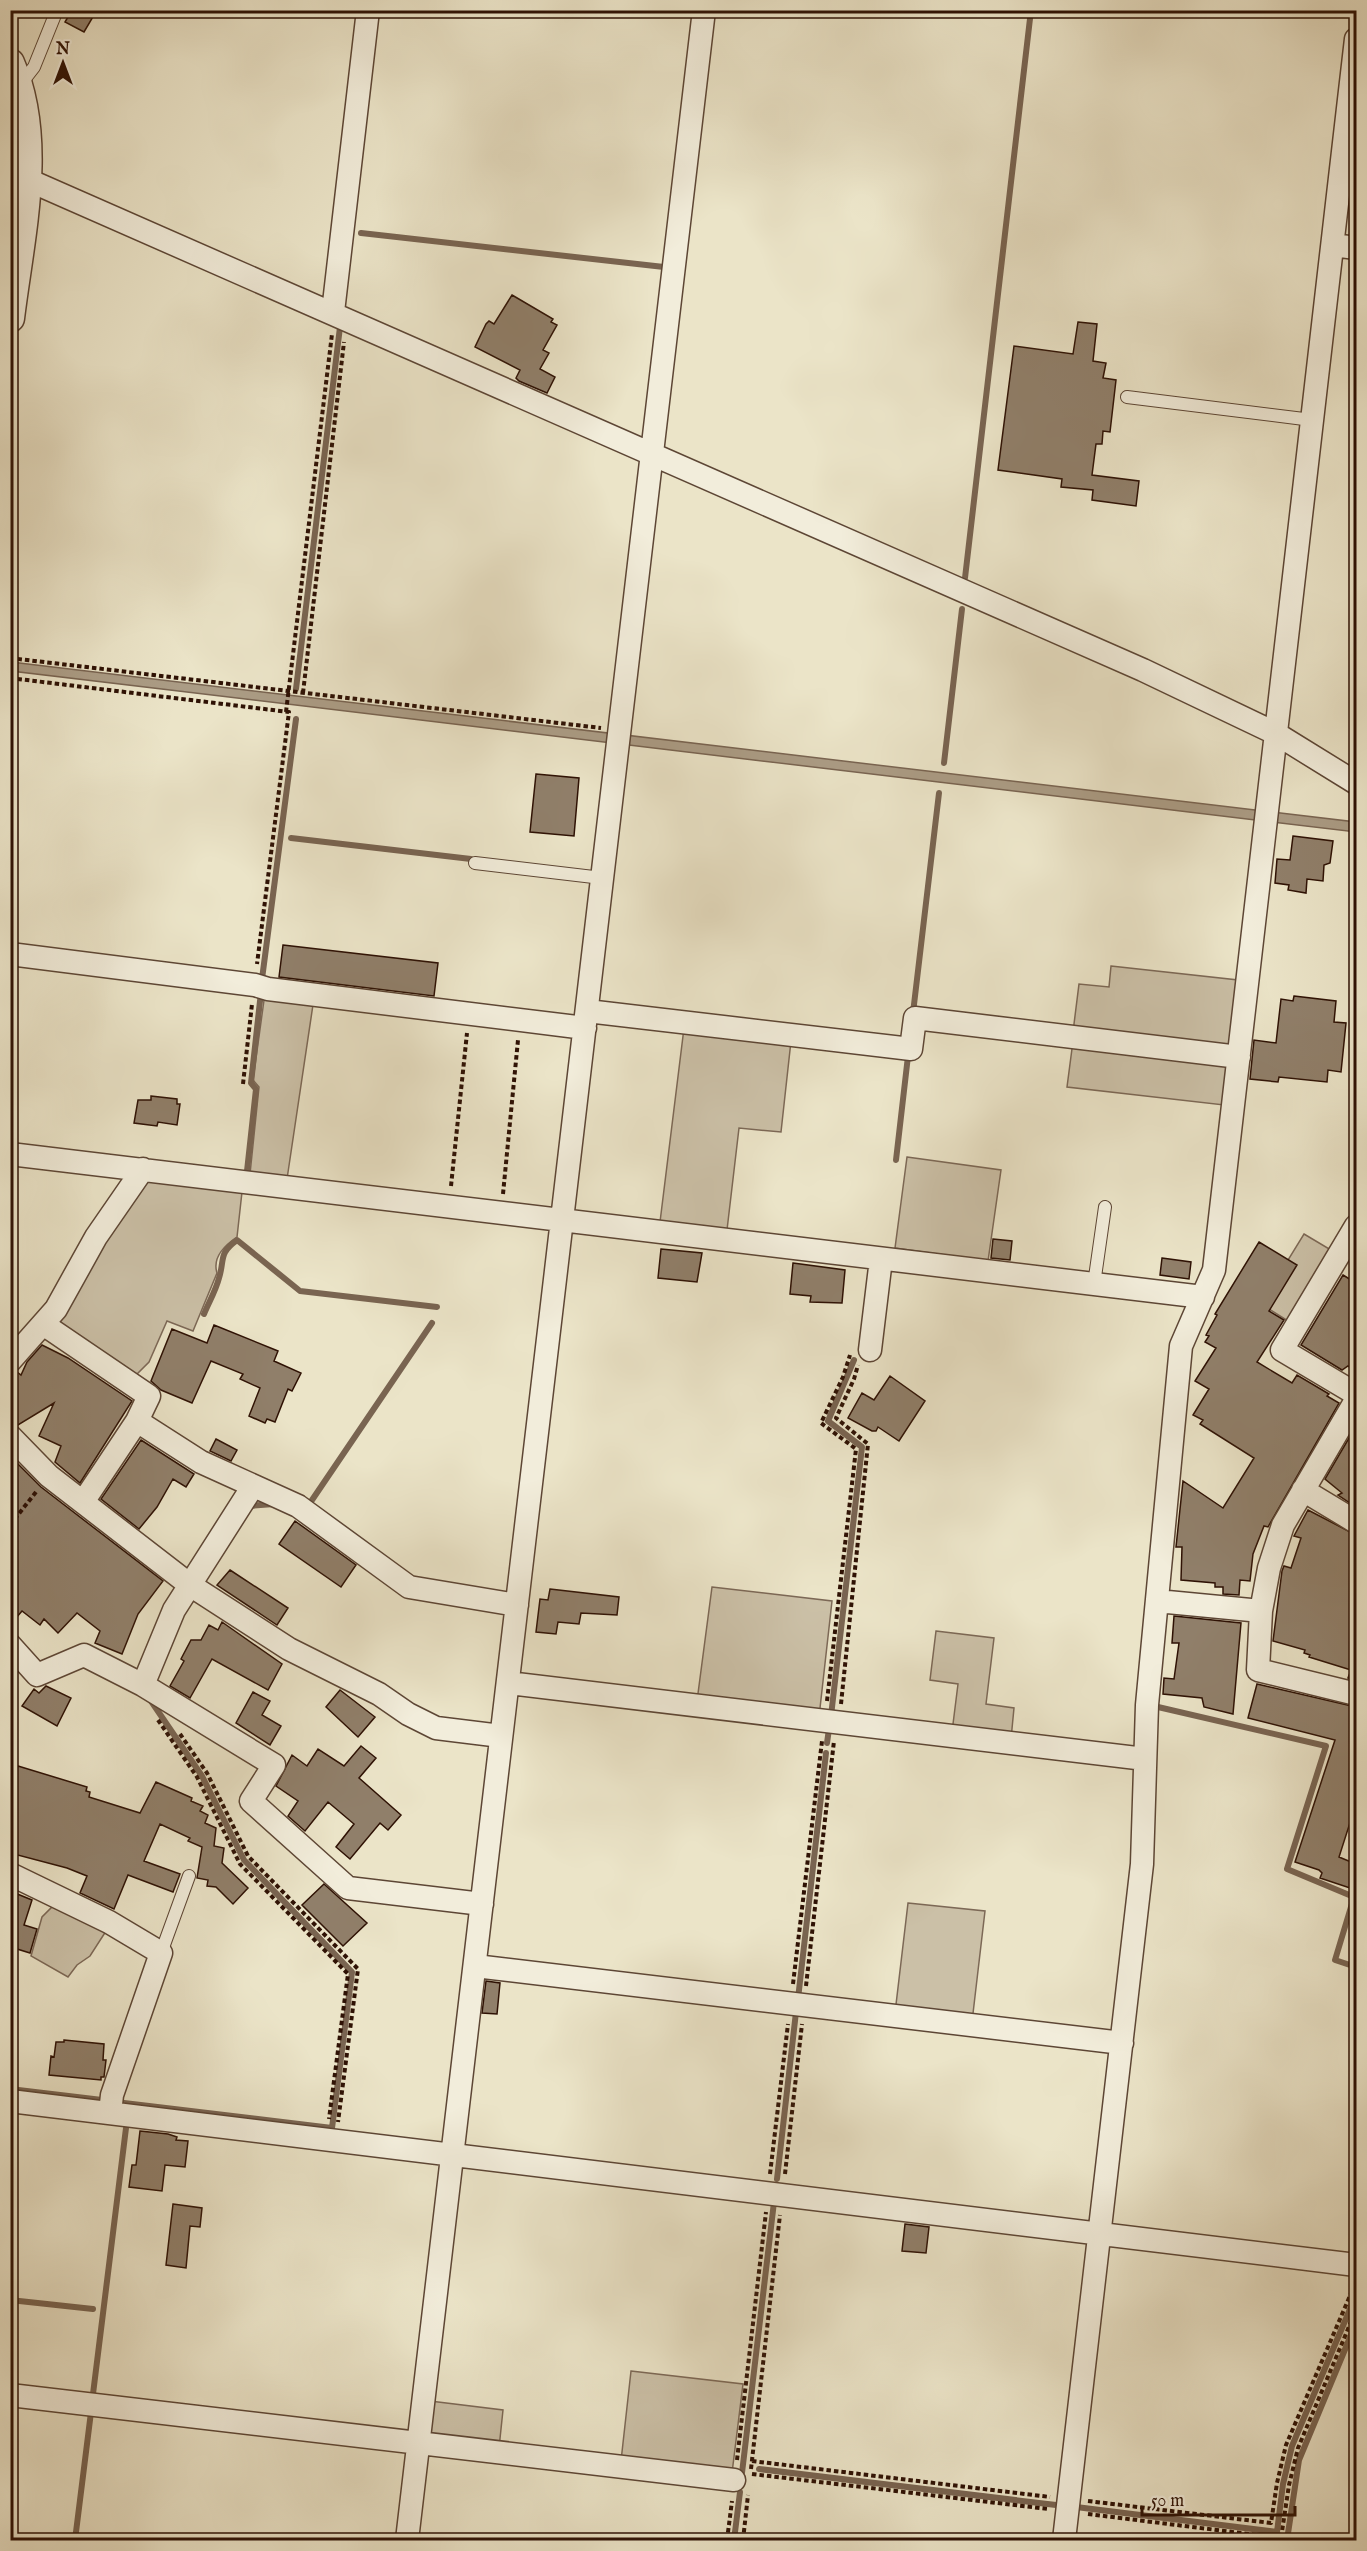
<svg xmlns="http://www.w3.org/2000/svg" width="1367" height="2551" viewBox="0 0 1367 2551" font-family="'IM FELL English',serif">
<style>
.green{fill:#cbc0a7;stroke:#7c6856;stroke-width:1.5}
.water{fill:#ab9c85;stroke:#796451;stroke-width:1.5}
.lines{fill:none;stroke-linecap:round;stroke-linejoin:round}
.stream{stroke:#796451;stroke-width:6}
.building{fill:#907f6a;stroke:#2e1104;stroke-width:1.5}
.service-casing{stroke:#5d4635;stroke-width:14}
.minor-casing{stroke:#5d4635;stroke-width:25}
.tertiary-casing{stroke:#5d4635;stroke-width:31}
.path{stroke:#2e1104;stroke-width:4;stroke-dasharray:4.5 3;stroke-linecap:butt}
.service{stroke:#f2eddb;stroke-width:12}
.minor{stroke:#f2eddb;stroke-width:22}
.tertiary{stroke:#f2eddb;stroke-width:28}
</style>
<rect width="100%" height="100%" fill="#ebe4c8"/>
<filter id="stains"><feTurbulence type="fractalNoise" baseFrequency=".00333" numOctaves="4"/><feColorMatrix values="0 0 0 0 .2 0 0 0 0 .09 0 0 0 0 .02 0 0 0 .5 -.17"/></filter>
<radialGradient id="worn" r=".72"><stop offset=".6" stop-color="#630" stop-opacity="0"/><stop offset="1" stop-color="#630" stop-opacity=".3"/></radialGradient>
<path class="green" d="M1111,966L1238,980L1230,1047L1073,1032L1079,984L1109,987Z
M265,993L314,998L287,1179L250,1174L259,1087L253,1080Z
M684,1028L791,1041L781,1132L739,1128L727,1230L660,1222Z
M1073,1041L1228,1064L1224,1105L1067,1087Z
M907,1157L1001,1170L988,1261L895,1248Z
M151,1180L242,1192L237,1237C225,1245 212,1257 217,1273L193,1331L167,1321L149,1362L136,1375L55,1326L142,1182Z
M1304,1234L1331,1250L1288,1321L1261,1304Z
M712,1587L832,1601L819,1717L697,1701Z
M936,1631L994,1638L986,1704L1014,1708L1011,1739L952,1732L958,1684L930,1680Z
M56,1903L108,1928L90,1956L77,1965L68,1977L31,1956L42,1917Z
M908,1903L985,1911L972,2022L895,2013Z
M631,2371L743,2384L732,2473L621,2461Z
M430,2401L503,2410L499,2448L429,2440Z"/>
<path class="water" d="M11,662L1356,822V832L11,671Z"/>
<g class="lines">
<path class="stream" d="M361,233L664,267
M965,578L1031,10
M296,689L340,327
M944,763L962,609
M291,838L471,859
M262,979L296,719
M913,1013L939,793
M896,1160L908,1056
M247,1171L256,1089L251,1083L261,992
M204,1314C209,1302 216,1290 219,1278C225,1259 218,1254 237,1240L300,1291L437,1307
M306,1503H310L432,1323
M249,1506L274,1504
M1158,1707L1326,1746L1287,1869L1354,1897L1335,1960L1356,1967
M831,1716L862,1447L828,1421L854,1360
M827,1743L829,1729
M798,1999L826,1753
M10,2089L102,2100
M124,2103L332,2128L352,1972L244,1860L202,1776L151,1701
M777,2179L796,2012
M10,2300L93,2309
M93,2394L126,2128
M759,2469L1056,2505
M742,2473L774,2202
M1076,2507L1277,2532L1283,2484L1292,2446L1356,2295
M75,2540L91,2412
M734,2540L740,2492
M1287,2540L1299,2460L1356,2323"/>
</g>
<path class="building" d="M72,10H97L84,32L65,22Z
M512,295L553,319L551,322L557,325L543,350L549,353L540,369L555,377L547,393L519,381L516,378L520,370L475,347L486,324L489,321L494,324Z
M1078,322L1097,324L1093,361L1106,363L1103,378L1116,380L1110,432L1103,431L1102,444H1096L1092,475L1139,481L1136,506L1092,500L1093,490L1061,487L1062,479L998,470L1014,346L1073,354Z
M536,774L579,778L574,836L530,832Z
M1293,836L1333,841L1330,863L1324,865L1323,881L1307,879L1306,893L1288,890L1289,885L1275,883L1277,859L1290,860Z
M283,945L438,963L434,996L279,977Z
M1294,996L1336,1001L1334,1022L1346,1023L1341,1072L1328,1070L1327,1082L1279,1077L1278,1082L1250,1079L1254,1040L1276,1043L1281,999L1293,1001Z
M151,1096L177,1099V1104H180L177,1125L158,1122L157,1126L134,1123L138,1100H151Z
M993,1239L1012,1241L1010,1260L991,1258Z
M1259,1242L1297,1265L1269,1311L1284,1320L1257,1362L1292,1383L1297,1375L1329,1394L1327,1396L1339,1403L1268,1527L1264,1526L1253,1554L1250,1581L1240,1580L1239,1595L1223,1594V1587H1215V1583L1181,1580L1182,1547H1176L1183,1481L1223,1508L1254,1458L1200,1424L1203,1420L1193,1415L1209,1389L1195,1381L1216,1348L1205,1342L1209,1336L1206,1335L1217,1315L1215,1314Z
M661,1249L702,1253L697,1282L658,1278Z
M1162,1258L1191,1262L1189,1279L1160,1275Z
M793,1263L845,1270L842,1303L810,1302L811,1296L790,1294Z
M1343,1275L1356,1283V1336L1351,1344L1356,1347V1371L1348,1366L1342,1370L1301,1345Z
M214,1325L278,1351L274,1361L301,1373L292,1391L288,1389L275,1422L267,1419L265,1423L249,1416L260,1388L240,1379L243,1374L211,1361L192,1403L161,1390L151,1381L172,1329L207,1343Z
M42,1345L68,1358L132,1401L80,1483L55,1462L61,1446L39,1436L54,1403L18,1425L10,1423V1374L17,1372L21,1375L27,1362Z
M890,1376L925,1401L899,1441L878,1427L876,1431H872L848,1418L862,1393L874,1400Z
M1356,1426V1507L1338,1495L1342,1493L1325,1479Z
M216,1439L237,1450L231,1461L210,1451Z
M141,1440L194,1474L186,1487L173,1479L157,1507L139,1529L101,1499Z
M10,1456L41,1487L163,1581L138,1614L122,1654L95,1643L100,1631L77,1613L58,1633L44,1619L40,1625L22,1611L10,1625Z
M1308,1510L1356,1535V1680L1348,1678L1351,1670L1309,1657L1310,1655L1304,1653L1305,1650L1273,1641L1282,1571L1284,1566L1291,1568L1301,1538L1294,1536Z
M295,1521L356,1565L341,1587L279,1544Z
M230,1570L288,1608L277,1625L217,1585Z
M550,1589L619,1597L617,1615L581,1613L579,1624L558,1622L556,1634L536,1632L540,1599L548,1600Z
M1174,1616L1241,1623L1233,1714L1204,1707L1202,1698L1163,1694L1164,1678L1174,1679L1179,1643H1172Z
M222,1622L282,1664L268,1690L212,1659L190,1698L170,1686L184,1661L181,1659L191,1640H201L209,1625L218,1630Z
M1257,1684L1356,1707V1780L1352,1793L1356,1794V1804L1339,1857L1356,1864V1890L1320,1878L1322,1873L1319,1870L1295,1862L1335,1740L1248,1718Z
M46,1686L71,1698L57,1726L22,1706L34,1689L39,1693Z
M340,1690L375,1717L358,1737L326,1707Z
M253,1692L270,1701L262,1715L281,1726L270,1745L236,1723Z
M361,1746L376,1758L359,1778L401,1815L388,1830L380,1823L350,1859L336,1847L354,1824L328,1802L305,1831L288,1816L298,1801L276,1786L292,1755L307,1766L318,1749L344,1766Z
M18,1766L87,1787L86,1791L90,1792L89,1797L140,1813L156,1782L192,1798L191,1801L203,1806L200,1811L208,1815L205,1823L216,1828L214,1846L224,1848L222,1863L248,1888L233,1904L216,1887L207,1886L208,1880L197,1878L202,1847L188,1841L190,1838L160,1824L144,1861L180,1874L173,1892L128,1875L114,1909L80,1893L87,1876L67,1868L10,1853V1788Z
M324,1884L367,1923L343,1946L302,1905Z
M10,1891L32,1900L24,1925L37,1929L30,1953L17,1949L14,1956L10,1955Z
M486,1981L500,1983L497,2014L482,2013Z
M64,2040L104,2044L103,2060H106L104,2077H101V2080L49,2075L51,2056L54,2057L56,2042H64Z
M140,2131L168,2134L177,2137L176,2140L188,2141L185,2167L165,2165L162,2191L129,2187L132,2165H136Z
M173,2204L202,2208L200,2227L190,2226L186,2268L166,2265Z
M905,2224L929,2227L926,2253L902,2251Z"/>
<g class="lines">
<g class="service-casing">
<path id="service" d="M20,85L34,67L57,10
M1127,397L1312,420
M475,863L602,878
M1094,1284L1105,1207
M161,1953L189,1876"/>
</g>
<g class="minor-casing">
<path id="minor" d="M10,172L1143,670L1275,733L1356,783
M1333,245L1356,248
M333,312L368,10
M10,954L255,985L268,989L585,1028
M587,1011L911,1049L915,1018L1239,1057
M10,1154L1203,1297
M1356,1226L1282,1350L1356,1394
M43,1324L149,1396L137,1421L83,1502
M870,1350L881,1259
M10,1361L56,1309L96,1237L143,1169
M1356,1400L1283,1525L1269,1568L1261,1611L1258,1670L1356,1694
M137,1421L201,1462L298,1506L409,1587L517,1605
M10,1436L49,1476L190,1585L289,1649L379,1694L408,1714L436,1728L501,1736
M1303,1490L1356,1522
M1157,1601L1261,1611
M10,1645L37,1675L84,1655L143,1685L274,1765L251,1801L348,1888L482,1904
M508,1683L1145,1759
M143,1685L174,1610L253,1486
M10,1874L109,1922L161,1953L112,2095L110,2113
M475,1966L1122,2043
M10,2101L1356,2265
M10,2395L734,2480
M407,2540L704,10
M1064,2540L1142,1864L1147,1705L1181,1346L1214,1270L1356,39"/>
</g>
<g class="tertiary-casing">
<path id="tertiary" d="M10,63C44,140 20,236 10,318"/>
</g>
<path class="path" d="M10,658L601,728
M10,678L289,712L257,964
M303,693L344,342
M286,712L332,334
M243,1084L252,1004
M451,1186L467,1033
M503,1194L518,1040
M10,1525L36,1492
M827,1701L856,1449L821,1423L843,1377L850,1355
M841,1704L868,1444L836,1418L854,1379L858,1365
M158,1720L197,1777L240,1864L348,1974L329,2119
M180,1734L207,1773L248,1856L358,1969L338,2122
M793,1984L822,1741
M806,1986L834,1741
M770,2174L788,2024
M785,2174L802,2024
M737,2460L766,2212
M752,2461L1050,2497
M751,2469L780,2215
M752,2474L1048,2509
M1088,2501L1271,2523L1277,2483L1286,2445L1355,2284
M1088,2514L1281,2538L1289,2485L1298,2448L1356,2310
M727,2540L732,2501
M743,2540L748,2495"/>
<use href="#service" class="service"/>
<use href="#minor" class="minor"/>
<use href="#tertiary" class="tertiary"/>
</g>
<rect width="1367" height="2551" fill="none" stroke="#ebe4c8" stroke-width="36"/>
<rect x="12" y="12" width="1343" height="2527" fill="none" stroke="#2e1104" stroke-width="3"/>
<rect x="18" y="18" width="1331" height="2515" fill="none" stroke="#2e1104" stroke-width="1.5"/>
<g transform="translate(63 63)" stroke="#f2eddb" stroke-width="4.5" paint-order="stroke">
<path d="M0-4.5L10 22L0 15L-10 22Z" fill="#2e1104"/>
<text y="-9" font-size="16" font-weight="bold" text-anchor="middle" fill="#2e1104">N</text>
</g>
<path d="M1142 2506v9h153v-9" fill="none" stroke="#2e1104" stroke-width="3"/>
<text x="1151" y="2506" font-size="18" fill="#2e1104" stroke="#f2eddb" stroke-width="4.5" paint-order="stroke">50 m</text>
<rect width="100%" height="100%" filter="url(#stains)"/>
<rect width="100%" height="100%" fill="url(#worn)"/>
</svg>
